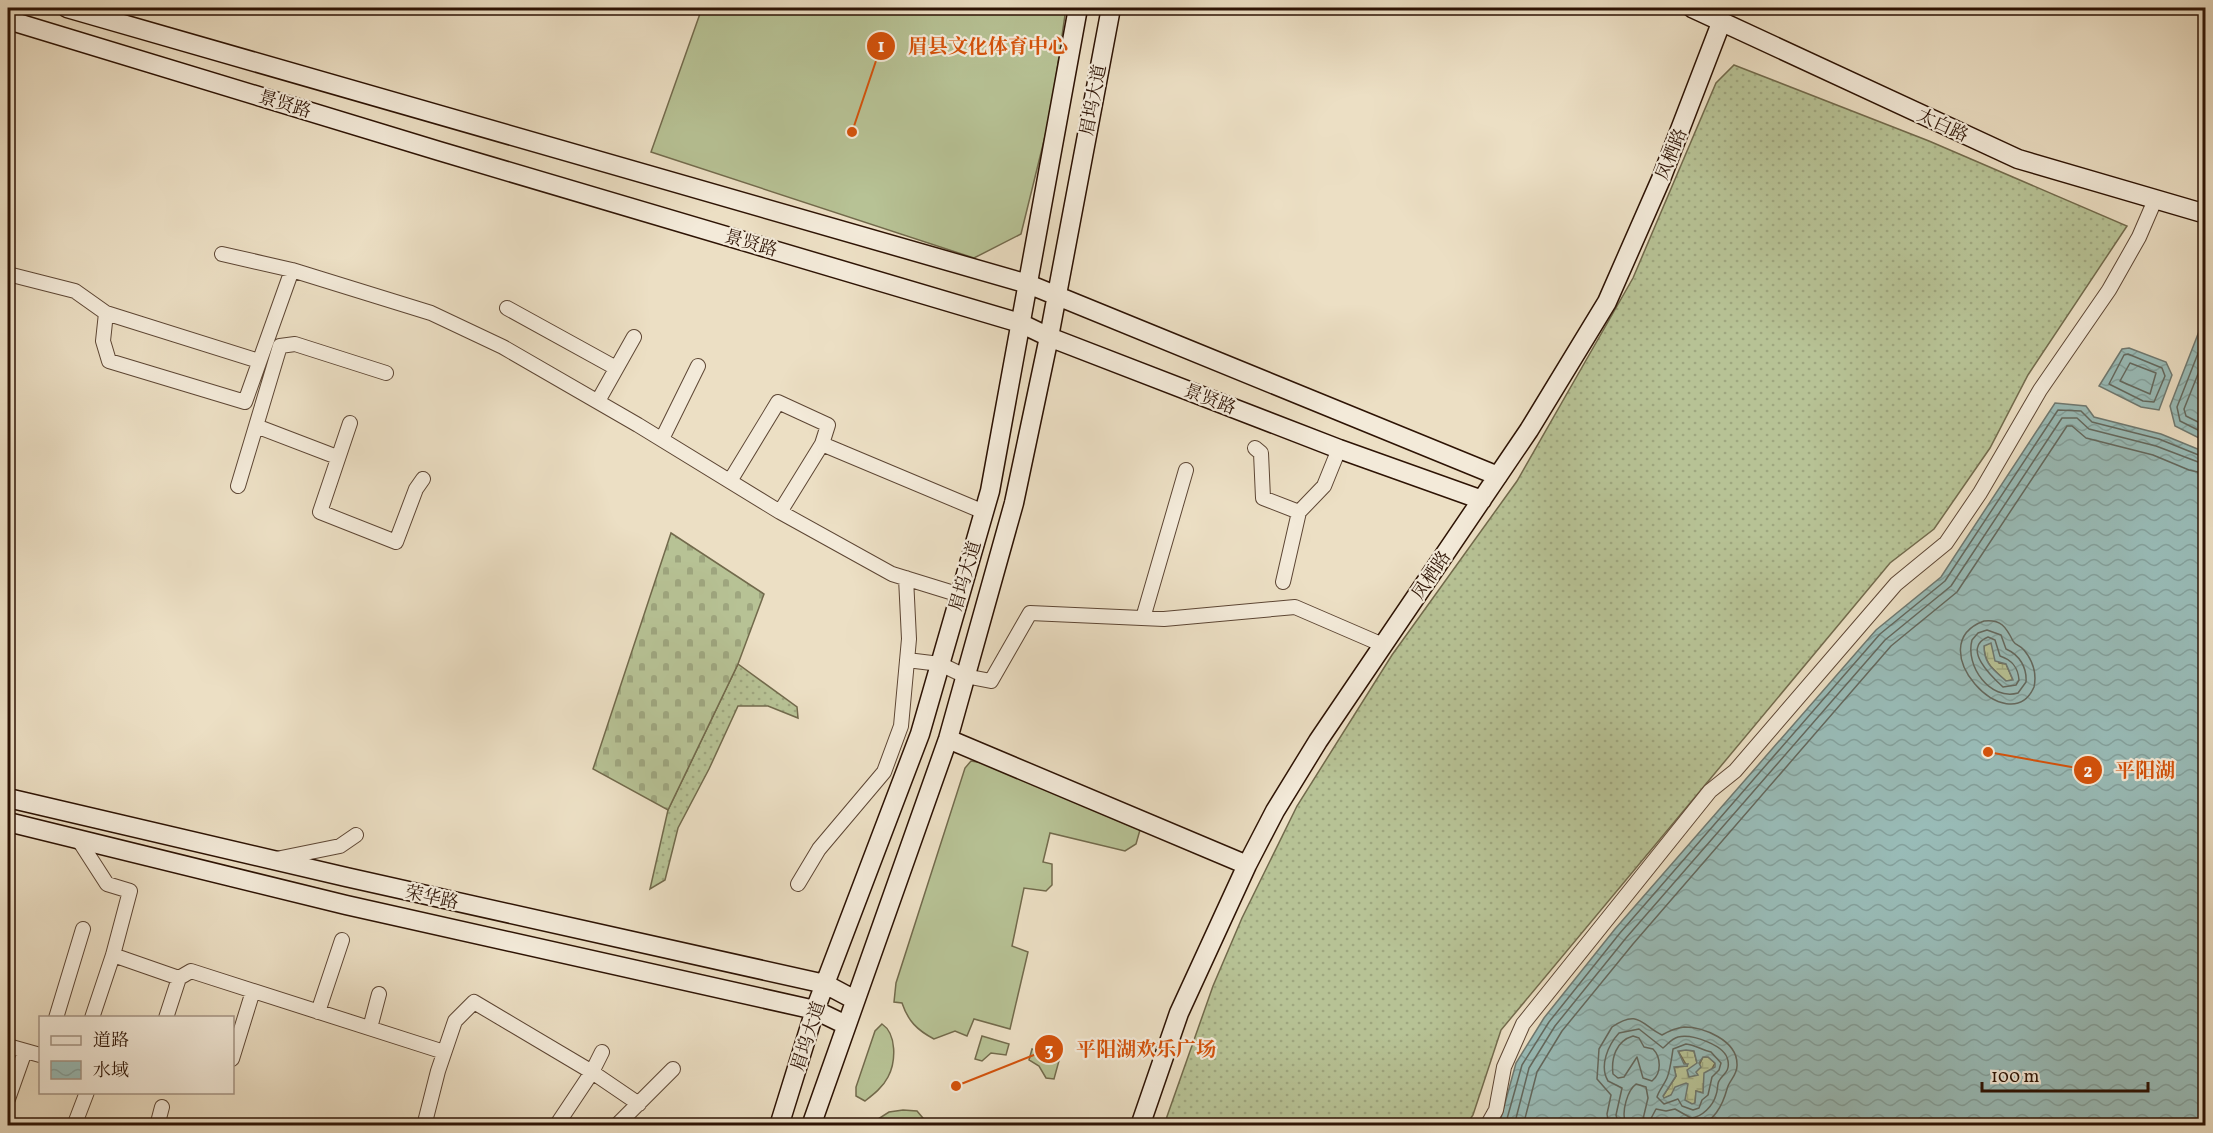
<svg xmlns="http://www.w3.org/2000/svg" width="2213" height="1133" viewBox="0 0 2213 1133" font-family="Vollkorn,'Noto Serif SC',serif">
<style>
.grass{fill:url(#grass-dots);stroke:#726a4c;stroke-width:1.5}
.wetland{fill:url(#wetland-marsh);stroke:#726a4c;stroke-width:1.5}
.cemetery{fill:url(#cemetery-stones);stroke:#726a4c;stroke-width:1.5}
.garden{fill:#b7c295;stroke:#726a4c;stroke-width:1.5}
.water{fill:url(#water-waves);stroke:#6e7870;stroke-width:1.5;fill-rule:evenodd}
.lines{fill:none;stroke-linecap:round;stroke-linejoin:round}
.shore{stroke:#63685e;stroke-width:1.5}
.street-casing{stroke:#5d4634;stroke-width:16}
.secondary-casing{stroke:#2d1304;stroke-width:21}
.street{stroke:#f3ead9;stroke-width:14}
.secondary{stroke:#f3ead9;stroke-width:18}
.labels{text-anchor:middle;stroke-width:4.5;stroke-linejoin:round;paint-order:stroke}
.street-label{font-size:18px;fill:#2d1304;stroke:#f3ead9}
.leader{fill:none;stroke:#d5520b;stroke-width:2}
.callout-dot{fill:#d5520b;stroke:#f3ead9;stroke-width:2}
.mark-label{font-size:18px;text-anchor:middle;font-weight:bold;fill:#fff}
.callout-label{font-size:20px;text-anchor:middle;font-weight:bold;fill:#d5520b;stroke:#f3ead9;stroke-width:4.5;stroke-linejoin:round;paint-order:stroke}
</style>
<defs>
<pattern id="grass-dots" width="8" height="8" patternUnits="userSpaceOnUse" patternTransform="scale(1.5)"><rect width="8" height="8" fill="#b7c295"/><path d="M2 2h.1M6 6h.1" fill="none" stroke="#9ea67f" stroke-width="1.8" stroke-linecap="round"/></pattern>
<pattern id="wetland-marsh" width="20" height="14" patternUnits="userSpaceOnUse" patternTransform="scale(1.5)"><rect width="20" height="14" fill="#b7c295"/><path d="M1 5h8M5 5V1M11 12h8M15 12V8" fill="none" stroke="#9ea67f"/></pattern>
<pattern id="cemetery-stones" width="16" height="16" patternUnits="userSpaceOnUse" patternTransform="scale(1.5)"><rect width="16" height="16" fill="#b7c295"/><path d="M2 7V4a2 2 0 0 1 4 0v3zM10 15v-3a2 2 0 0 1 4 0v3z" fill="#9ea67f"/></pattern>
<pattern id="water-waves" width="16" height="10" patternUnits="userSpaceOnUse" patternTransform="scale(1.5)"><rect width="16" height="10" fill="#99bcb8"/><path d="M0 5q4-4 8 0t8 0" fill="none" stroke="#84a19d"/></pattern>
</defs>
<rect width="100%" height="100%" fill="#ecdfc4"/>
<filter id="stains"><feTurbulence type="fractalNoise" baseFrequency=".00333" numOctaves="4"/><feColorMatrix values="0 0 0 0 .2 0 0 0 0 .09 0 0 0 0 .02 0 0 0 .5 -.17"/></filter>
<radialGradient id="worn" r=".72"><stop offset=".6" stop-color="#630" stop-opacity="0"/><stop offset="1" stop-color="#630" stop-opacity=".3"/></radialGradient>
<path class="grass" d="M1734,65L1929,141L2127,226L2028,375L1990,448L1934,529L1890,563L1501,1030L1473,1115L1466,1125H1164L1213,986L1242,918L1297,806L1392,655L1517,481L1633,278L1716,83Z
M738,664L797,707L798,718L768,706H738L709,769L678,828L665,880L650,889L668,810Z"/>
<path class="wetland" d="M1991,642L1999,663L2006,664L2013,680L2006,681C1993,669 1984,664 1984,645Z
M1686,1050L1694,1051L1697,1063L1696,1072L1703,1057H1708L1715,1063L1706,1080L1703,1093L1696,1091L1695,1104H1692L1671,1095L1664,1099L1663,1096L1676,1076L1674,1067L1687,1066L1678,1051Z"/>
<path class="cemetery" d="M671,533L764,594L738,664L668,810L593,769Z"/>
<path class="garden" d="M702,8H1066L1051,112L1021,234L974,258L651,152Z
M971,761L983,763L1140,830L1136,844L1125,851L1050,833L1043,862L1052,864V885L1046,891L1024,888L1012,946L1028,952L1010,1029L974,1019L967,1036L955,1031L934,1039C917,1030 908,1021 902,1003L894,1002L896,983L965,768Z
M882,1024C897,1034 896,1062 888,1077C883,1087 874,1094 865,1101L856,1096V1087L875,1031Z
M982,1036L1009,1044L1006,1055L991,1053L982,1061L975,1059Z
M1032,1049L1060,1057L1054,1079L1046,1078L1039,1066L1029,1060Z
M903,1110L917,1111L928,1124L934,1125H875L878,1119L889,1112Z"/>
<path class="water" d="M2205,316V441L2175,426L2170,406Z
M2129,348L2166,362L2172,375L2159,410L2141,407L2099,386L2122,349Z
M2055,403L2086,406L2094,417L2161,434L2205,452V1125H1499L1516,1063L1544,1018L1615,929L1876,630L1941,577ZM1991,643L1995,661L2006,664L2013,680L2006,681C1993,669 1984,664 1984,646ZM1686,1050L1694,1051L1697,1063L1687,1070L1689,1077L1698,1075L1696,1072L1701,1067L1699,1063L1703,1057H1708L1715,1063V1067L1704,1073L1703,1093L1696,1091L1695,1103L1692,1104L1685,1100L1688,1084L1686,1083L1675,1087L1671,1095L1664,1098L1663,1096L1676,1076L1674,1067L1687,1066L1688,1064H1684L1678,1051Z"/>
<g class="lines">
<path class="shore" d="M2206,333L2177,407L2180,421L2206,434
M2128,354L2162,368L2165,376L2154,402L2143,401L2109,384L2124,355Z
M2206,354L2184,409L2186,416L2206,426
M2130,363L2156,373L2150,394L2120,381Z
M1984,621C2001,619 2006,627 2013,641C2015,645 2021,646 2024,650C2033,661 2037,673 2034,687C2009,743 1918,645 1984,621Z
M1987,630L2001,635L2006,649C2020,655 2027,668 2026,682L2018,693C1990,701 1965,666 1972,640L1978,633Z
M1988,637L1995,640L2000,656C2012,660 2018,667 2019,680L2016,685L2003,687C1992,677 1961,648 1988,637Z
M1633,1036L1639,1038L1644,1047L1653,1049C1661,1057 1662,1073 1652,1081L1643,1078L1637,1057L1624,1077L1618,1078L1613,1074C1611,1058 1616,1041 1633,1036Z
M1686,1044C1696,1045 1701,1050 1711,1052L1721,1063L1719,1070L1712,1077L1708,1095L1702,1100L1699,1108L1693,1110L1682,1106L1678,1099L1664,1104L1657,1097C1659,1090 1664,1085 1667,1078C1670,1071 1672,1056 1673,1049Z
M1636,1084L1646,1087L1648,1098L1643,1119L1630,1124L1625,1121C1622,1111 1627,1091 1636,1084Z
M1505,1126L1522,1065L1549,1022L1620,933L1880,634L1945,581L2058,410L2081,411L2092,422L2159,439L2206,458
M1514,1126L1529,1068L1555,1026L1626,938L1885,640L1951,586L2062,418H2077L2089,429L2156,446L2206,465
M1523,1126L1537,1072L1562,1031L1633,944L1891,646L1957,592L2067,426H2072L2086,438L2153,455L2189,470L2206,474
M1609,1126L1607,1114L1611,1095L1597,1079L1599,1049L1612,1027C1639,1008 1642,1026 1662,1035C1669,1031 1675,1028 1684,1027C1703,1027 1737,1040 1737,1064C1738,1075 1729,1080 1727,1089C1723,1104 1716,1119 1700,1126
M1619,1126L1616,1115L1622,1088L1608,1081C1599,1066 1608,1045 1619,1033L1639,1029L1663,1048C1668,1044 1671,1039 1678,1037C1692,1034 1726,1045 1728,1061C1730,1072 1723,1074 1719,1081C1717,1084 1718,1091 1716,1095C1713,1106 1702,1117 1691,1118L1675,1109L1666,1111L1656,1109L1647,1126"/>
<g class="street-casing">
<path id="street" d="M222,254L292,270L431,313L503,347L638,425L780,512L892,574L960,595
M8,274L75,291L106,313L103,341L109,361L245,402L292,270
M507,308L616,368
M106,313L259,361
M598,401L634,337
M350,423L320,512L396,542L416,489L423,479
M256,426L337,457
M662,439L698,366
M822,444L984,512
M1255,448L1261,453L1263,498L1299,512
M730,481L778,402L828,425L822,444L780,512
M238,486L280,346L295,344L386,373
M1283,582L1299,512L1324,486L1339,449
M1143,618L1186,470
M907,660L940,664L965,676L991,681L1030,613L1164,619L1295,607L1383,645
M78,839L107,884L130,891L113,955L92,1018
M276,859L340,846L356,835
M798,884L819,849L884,772L901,726L909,639L906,578
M113,955L179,978L191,971L444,1052
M318,1012L342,940
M56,1018L83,929
M166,1018L179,978
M370,1028L379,994
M8,1046L40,1055
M232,1059L253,991
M8,1099L25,1051
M74,1126L87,1092
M157,1126L162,1107
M424,1126L438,1071L455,1021L474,1002L592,1072L639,1104
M556,1126L592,1072L602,1052
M616,1126L673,1069
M1487,1126L1496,1110L1504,1067L1523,1024L1710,791L1735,771L1896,584L1946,543L1980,493L2040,390L2109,290L2139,237L2155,200"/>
</g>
<g class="secondary-casing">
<path id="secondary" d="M67,8L1028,284L1498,476
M1692,8L2018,159L2206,214
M8,20L439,151L1020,323L1049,337L1339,449L1482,500
M948,739L1247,865
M8,798L346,877L825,984L855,1000
M8,822L346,905L815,1010L846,1025
M779,1126L815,1010L920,734L990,491L1078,8
M811,1126L948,739L1014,503L1049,337L1111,8
M1140,1126L1179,1013L1247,865L1275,811L1318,741L1529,430L1607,302L1661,179L1721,23"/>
</g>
<use href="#street" class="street"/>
<use href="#secondary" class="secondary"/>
</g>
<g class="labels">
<g class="street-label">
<text transform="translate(1093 100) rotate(-79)" y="6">眉坞大道</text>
<text transform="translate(285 104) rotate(17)" y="6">景贤路</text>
<text transform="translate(1943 125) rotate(25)" y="6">太白路</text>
<text transform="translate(1671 154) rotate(-68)" y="6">凤栖路</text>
<text transform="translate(751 243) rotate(16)" y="6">景贤路</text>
<text transform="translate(1210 399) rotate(21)" y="6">景贤路</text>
<text transform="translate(1431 575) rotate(-56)" y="6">凤栖路</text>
<text transform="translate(965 576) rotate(-74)" y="6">眉坞大道</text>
<text transform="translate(432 897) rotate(12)" y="6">荣华路</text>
<text transform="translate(808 1036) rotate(-72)" y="6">眉坞大道</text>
</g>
</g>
<path class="leader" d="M852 132L881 46M1988 752L2088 770M956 1086L1049 1049"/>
<g class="callout-dot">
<circle cx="852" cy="132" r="6"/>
<circle cx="1988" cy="752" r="6"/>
<circle cx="956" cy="1086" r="6"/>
<circle cx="881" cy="46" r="15"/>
<circle cx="2088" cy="770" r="15"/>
<circle cx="1049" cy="1049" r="15"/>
</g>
<g class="mark-label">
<text x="881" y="52">1</text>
<text x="2088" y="777">2</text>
<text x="1049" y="1056">3</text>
</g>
<g class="callout-label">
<text x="988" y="53">眉县文化体育中心</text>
<text x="2145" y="777">平阳湖</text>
<text x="1146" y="1056">平阳湖欢乐广场</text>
</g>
<rect width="2213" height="1133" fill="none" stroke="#ecdfc4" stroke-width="30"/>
<rect x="9" y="9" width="2195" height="1115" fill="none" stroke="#2d1304" stroke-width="3"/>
<rect x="15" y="15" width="2183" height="1103" fill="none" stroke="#2d1304" stroke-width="1.5"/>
<rect x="39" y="1016" width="195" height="78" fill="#f3ead9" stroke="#a49484" stroke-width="1.5"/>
<rect x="51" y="1036" width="30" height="9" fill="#f3ead9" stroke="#a49484" stroke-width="1.5"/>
<text x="93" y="1046" font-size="18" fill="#2d1304">道路</text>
<rect x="51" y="1061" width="30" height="18" fill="url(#water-waves)" stroke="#a49484" stroke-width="1.5"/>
<text x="93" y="1076" font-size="18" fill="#2d1304">水域</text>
<path d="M1982 1082v9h166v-9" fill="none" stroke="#2d1304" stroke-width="3"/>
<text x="1991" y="1082" font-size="18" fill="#2d1304" stroke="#f3ead9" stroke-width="4.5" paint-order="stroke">100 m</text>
<rect width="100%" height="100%" filter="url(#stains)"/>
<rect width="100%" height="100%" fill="url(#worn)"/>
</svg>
